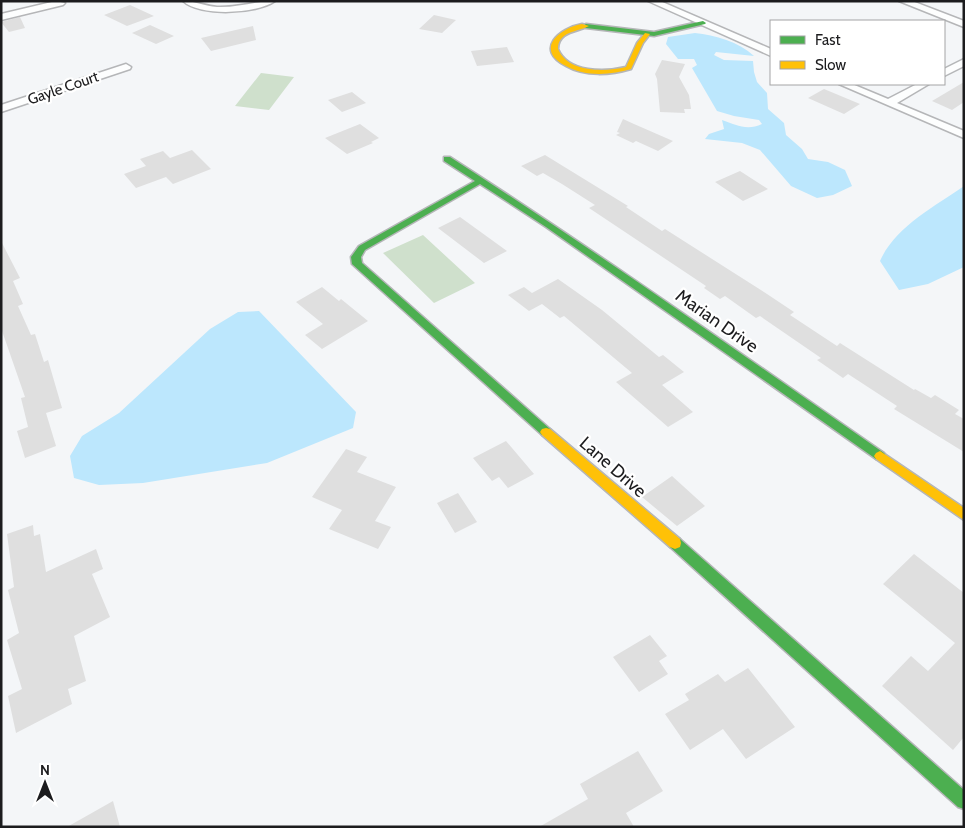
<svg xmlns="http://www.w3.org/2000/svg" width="965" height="828" viewBox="0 0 965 828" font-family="Cabin,sans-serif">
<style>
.green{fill:#cfe0cc}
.water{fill:#bce7fd}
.building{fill:#dfdfdf}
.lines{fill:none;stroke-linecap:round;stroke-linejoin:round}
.street-casing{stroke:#b5b6b8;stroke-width:3}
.fast-casing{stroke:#b5b6b8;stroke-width:3}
.slow-casing{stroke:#b5b6b8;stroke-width:3}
.street{fill:#fdfefe;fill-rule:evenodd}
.fast{fill:#4caf50;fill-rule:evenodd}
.slow{fill:#ffc107;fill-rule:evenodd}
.labels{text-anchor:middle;stroke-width:4.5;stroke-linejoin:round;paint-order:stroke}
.far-street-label{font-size:15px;fill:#1c1c1e;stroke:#fff}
.street-label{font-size:18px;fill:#1c1c1e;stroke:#fff}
</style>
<rect width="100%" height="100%" fill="#f4f6f8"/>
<path class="green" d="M261,73L294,77L269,110L235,106Z
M423,235L475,283L434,303L383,253Z"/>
<path class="water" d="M695,33C715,35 739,42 754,56L716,52L714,55L724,60L753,61L754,72L757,82L767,93L768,109L784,123L786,135L802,149L808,159L828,162L845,170L852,186L833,195L817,198L791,186L760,150L742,143L705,139L709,134L724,129L722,120C736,125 747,131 762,124L759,120L734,116L717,111L692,68L697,65L694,59H678L666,44L668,37Z
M964,186V267L928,284L899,290L880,261C895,227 934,207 964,186Z
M259,311L356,412L353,428L267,463L143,483L99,485L74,478L70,456L82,436L119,413L210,329L238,312Z"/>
<path class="building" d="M130,5L154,16L127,26L104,15Z
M434,15L456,20L442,33L419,29Z
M20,17L25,28L9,32L1,22Z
M150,25L174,36L156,44L132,33Z
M253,26L256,40L211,51L201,38Z
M507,47L514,62L477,66L471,51Z
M662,60L685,64L679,77L689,95L691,109H684L685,113L660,112L657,79L655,74Z
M964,82V102L952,110L932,101Z
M824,89L860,104L844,114L808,98Z
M352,92L366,103L342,112L328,100Z
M623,119L634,124L673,141L658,151L636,141L633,143L616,135L620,133L617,132Z
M360,124L379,138L371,142L373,143L347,154L325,138Z
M192,150L211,169L173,184L166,177L136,188L124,174L146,166L140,159L163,151L170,158Z
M545,155L628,206L626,207L662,231L665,229L767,294L794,312L790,315L837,346L840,343L914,390L915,389L931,398L935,395L959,410L955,414L964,419V452L894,409L897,406L848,374L843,378L817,360L821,358L760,316L756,318L725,296L720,299L704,288L706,286L589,208L595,205L562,184L543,173L537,176L521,166Z
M740,171L768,189L743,201L715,182Z
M460,217L507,251L484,263L438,228Z
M1,241L20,278L13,281L23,304L18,306L31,335L35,334L44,362L48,360L62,408L46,413L56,446L25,458L17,431L28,427L21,398L25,397L1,328Z
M558,279L602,310L659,357L663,355L684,372L662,385L693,412L668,427L616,382L632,373L564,316L560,318L542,304L529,311L508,295L524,287L532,293Z
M322,287L339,301L341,299L368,321L322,349L305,335L323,324L296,302Z
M506,441L534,474L508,488L499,477L492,481L473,458Z
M346,449L367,457L357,472L396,487L375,521L391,527L378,549L329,529L342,510L312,497Z
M672,476L705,506L677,526L642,497Z
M458,493L477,522L455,533L437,503Z
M33,525L34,536L40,534L46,572L96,549L103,569L92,574L110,617L74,636L86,681L68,689L72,704L16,733L8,696L22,689L7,640L19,633L8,590L14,587L7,534Z
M914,554L964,593V737L953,750L882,686L911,656L928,671L955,643L883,584Z
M650,635L667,656L659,661L668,674L639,692L613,657Z
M748,668L795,727L746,759L723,729L690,750L665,714L689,700L685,694L718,674L725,682Z
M638,751L663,791L626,813L634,827H539L588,799L580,784Z
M113,801L120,827H67Z"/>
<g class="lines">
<g class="street-casing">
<path id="street" d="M56,1L65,3L63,5L1,20V14Z
M183,1C195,1 205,6 217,7C237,8 256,1 275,1C257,14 200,17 183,1Z
M648,1H660L771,49V56Z
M899,1H912L964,21V27Z
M964,59V66L944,76V69Z
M126,64L131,67L130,69L1,112V105Z
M839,84H852L888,99L917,84H929L897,103L964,131V138Z"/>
</g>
<g class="fast-casing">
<path id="fast" d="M703,21L706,23L705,24L654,36L586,28L583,26L586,24L654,32Z
M444,157H450C596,251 740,353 884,453L886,456L884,459H876L546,227L480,184L365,250L361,257L362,263L550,429L552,432L550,435H542L352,264L351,257L359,246L475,181L444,161Z
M675,537L680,539L964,790V809L958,807L670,547L669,543L670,539Z"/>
</g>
<g class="slow-casing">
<path id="slow" d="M582,24L589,26C578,32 558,31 558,49C568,73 605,72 626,67L637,43L645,33L650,34L643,43L631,69C611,75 585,77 566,66C534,50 559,28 582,24Z
M546,428L550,429L680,539L681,543L680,547L675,549L670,547L542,435L540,432L542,429Z
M880,451L964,508V520L876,459L874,456L876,453Z"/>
</g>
<use href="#street" class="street"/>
<use href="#fast" class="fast"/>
<use href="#slow" class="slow"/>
</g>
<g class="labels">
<g class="far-street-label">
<text transform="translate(63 88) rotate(-19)" y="5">Gayle Court</text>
</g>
<g class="street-label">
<text transform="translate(717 321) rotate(35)" y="6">Marian Drive</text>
<text transform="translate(613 467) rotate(41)" y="6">Lane Drive</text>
</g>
</g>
<rect width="965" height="828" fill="none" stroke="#1c1c1e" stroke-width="5"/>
<rect x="770" y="20" width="175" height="65" fill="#ffffff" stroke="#a4a4a5"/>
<rect x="780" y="36" width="25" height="8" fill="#4caf50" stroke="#a4a4a5"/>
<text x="815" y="45" font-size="15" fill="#1c1c1e">Fast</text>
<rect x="780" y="61" width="25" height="8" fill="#ffc107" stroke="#a4a4a5"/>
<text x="815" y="70" font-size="15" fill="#1c1c1e">Slow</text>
<g transform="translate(45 783)" stroke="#ffffff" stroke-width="4" paint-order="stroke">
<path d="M0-4L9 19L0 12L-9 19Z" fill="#1c1c1e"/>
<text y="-8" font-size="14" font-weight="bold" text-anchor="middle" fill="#1c1c1e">N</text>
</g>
</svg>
